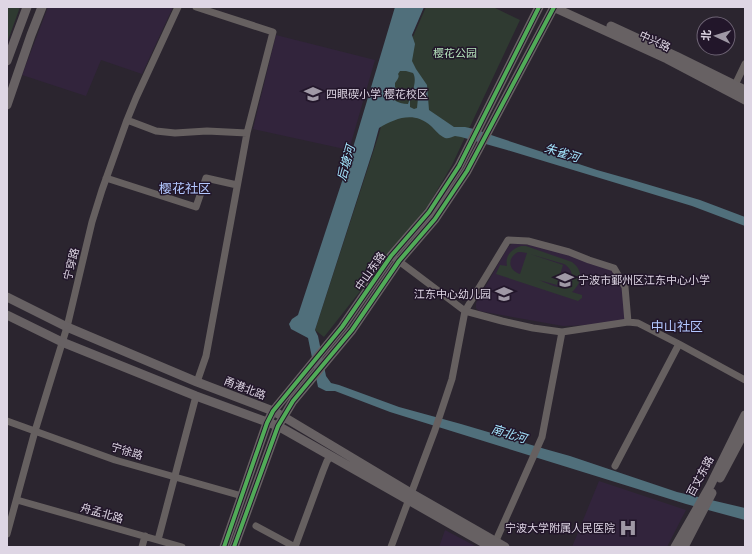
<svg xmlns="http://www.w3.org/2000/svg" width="752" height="554" viewBox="0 0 752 554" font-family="'DM Sans','Noto Sans SC',sans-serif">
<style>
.built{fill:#32243c}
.green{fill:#2f3a31;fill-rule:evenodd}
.water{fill:#506f7b;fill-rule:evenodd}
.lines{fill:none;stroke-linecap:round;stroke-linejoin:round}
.minor{stroke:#666060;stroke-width:7}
.major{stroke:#676163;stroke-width:9}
.cycleway-casing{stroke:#22162a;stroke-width:6}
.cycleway{stroke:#51ab58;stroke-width:4}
.labels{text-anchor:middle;stroke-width:3;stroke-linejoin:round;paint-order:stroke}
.street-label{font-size:11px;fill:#ded6e4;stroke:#22162a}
.park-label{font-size:11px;fill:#b6e5bc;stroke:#22162a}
.poi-label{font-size:11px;fill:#ded6e4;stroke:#22162a;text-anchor:start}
.water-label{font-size:12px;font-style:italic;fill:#a3e4fc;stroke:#22162a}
.quarter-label{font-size:13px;fill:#b3c8ff;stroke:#22162a}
</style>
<rect width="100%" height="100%" fill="#2b252f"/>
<path class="built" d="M48,7H173L142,74L101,60L86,96L22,75Z
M276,35L375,60L349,150L253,129Z
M513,243L539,246L613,269L623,289L625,321L595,325L563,326L479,311L476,308V303L508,247Z
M599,481L686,510L667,547H572Z
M445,530L477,547H439Z"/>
<path class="green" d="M7,7H20L7,43Z
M426,7H493L520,20L452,165L429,204L324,337L315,330L379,134L393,82Z
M521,246H526L572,262C584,271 582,283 572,292L582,295V298L578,301L496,274L500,265L507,266C505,256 511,249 521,246ZM518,252H521L527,253L520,274C508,270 507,258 518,252ZM530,254L564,264C574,269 576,285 563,287C558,289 544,282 539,280L557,285L563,265Z"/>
<path class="water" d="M395,7H424L412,35L415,44L412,61L416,69L427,85L429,110L454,127H465L474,129L497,137L597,170L636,181L700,200L745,217V226L692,206L507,150L461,137C459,137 457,136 455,136C451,137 449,139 445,138C440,136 435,130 431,126C414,111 396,118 379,128L373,150L315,330L318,336L326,376L331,383L339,385L399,407L461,424L545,449L570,456L677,492L745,508V520L686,504L390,412L335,391H326L318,387L308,338L291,329L289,324L292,319L298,315L352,151ZM400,71H406L413,73C418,81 411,95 408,104C403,104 398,103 393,99L397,90L395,87V83C397,80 400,77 398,74ZM412,93L415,94L418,98L417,108L414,109L410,107V101Z"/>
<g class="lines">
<path class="minor" d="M196,7L273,32L247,133
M735,85L745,64
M127,120L156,131L175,133L207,131L247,133L206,356L197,382
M106,178L196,207L206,178L237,185
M396,259L465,311L502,321L533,328L562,332L628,322L638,323L679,344L745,380
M7,421L115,460L242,496
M615,466L679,344
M17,500L182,547
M256,526L295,547
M7,534L35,431L67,327L92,222L102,190L127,120L136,98L178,7
M158,540L196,396
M494,545L542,437L562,332
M142,547L145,536
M295,547L323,471L327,461L331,456
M391,547L435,430L452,379L465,311L508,240L528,241L569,252L589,260L614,268L625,287L628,322"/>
<path class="major" d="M553,7L667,59L745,100
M611,26L676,56L745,90
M7,61L27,7
M7,105L31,35L42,7
M7,297L67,327L197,382L273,411L284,417L411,493L505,547
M7,315L62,342L196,396L278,426L491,547
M720,478L745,431
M224,547L267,423L273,411L342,327L391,256L429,212L459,166L539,7
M234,547L278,426L293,401L352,330L399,261L435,219L467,171L554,7
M675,547L710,486L745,415
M684,547L712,493"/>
<g class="cycleway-casing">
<path id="cycleway" d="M224,547L267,423L273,411L342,327L391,256L429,212L459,166L539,7
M234,547L278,426L293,401L352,330L399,261L435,219L467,171L554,7"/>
</g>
<use href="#cycleway" class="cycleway"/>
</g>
<defs>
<g id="school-bare" transform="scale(1.38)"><path d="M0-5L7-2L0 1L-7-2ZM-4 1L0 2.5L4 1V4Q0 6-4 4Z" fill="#9f98a5" stroke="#22162a" stroke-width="2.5" paint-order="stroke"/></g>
<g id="hospital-bare" transform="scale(1.38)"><path d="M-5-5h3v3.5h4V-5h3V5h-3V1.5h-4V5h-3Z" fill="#9f98a5" stroke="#22162a" stroke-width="2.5" paint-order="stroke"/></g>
</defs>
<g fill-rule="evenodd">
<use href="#school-bare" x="313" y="94"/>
<use href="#school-bare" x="565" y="280"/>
<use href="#school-bare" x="504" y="294"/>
<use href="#hospital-bare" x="628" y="528"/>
</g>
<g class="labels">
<g class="street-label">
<text transform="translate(655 41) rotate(25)" y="4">中兴路</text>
<text transform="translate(71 264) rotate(-76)" y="4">宁穿路</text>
<text transform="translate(370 271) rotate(-55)" y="4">中山东路</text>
<text transform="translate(245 388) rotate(21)" y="4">甬港北路</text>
<text transform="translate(127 451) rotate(17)" y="4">宁徐路</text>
<text transform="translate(700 476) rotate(-62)" y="4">百丈东路</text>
<text transform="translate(102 513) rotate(16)" y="4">舟孟北路</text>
</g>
<g class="park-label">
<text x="455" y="57">樱花公园</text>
</g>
<g class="poi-label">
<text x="326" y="98">四眼碶小学 樱花校区</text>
<text x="578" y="284">宁波市鄞州区江东中心小学</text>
<text x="491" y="298" text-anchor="end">江东中心幼儿园</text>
<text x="615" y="532" text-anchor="end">宁波大学附属人民医院</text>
</g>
<g class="water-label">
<text transform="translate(562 153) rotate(17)" y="4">朱雀河</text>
<text transform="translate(346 163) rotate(-74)" y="4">后塘河</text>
<text transform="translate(509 434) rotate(17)" y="4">南北河</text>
</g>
<g class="quarter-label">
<text x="185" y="193">樱花社区</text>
<text x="677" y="331">中山社区</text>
</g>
</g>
<rect width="752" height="554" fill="none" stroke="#ded6e4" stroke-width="16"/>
<g transform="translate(716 36) rotate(274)"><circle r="19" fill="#22162a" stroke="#6d6374"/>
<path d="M0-3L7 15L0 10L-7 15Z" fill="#9f98a5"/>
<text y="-6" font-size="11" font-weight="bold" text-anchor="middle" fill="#ded6e4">北</text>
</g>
</svg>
